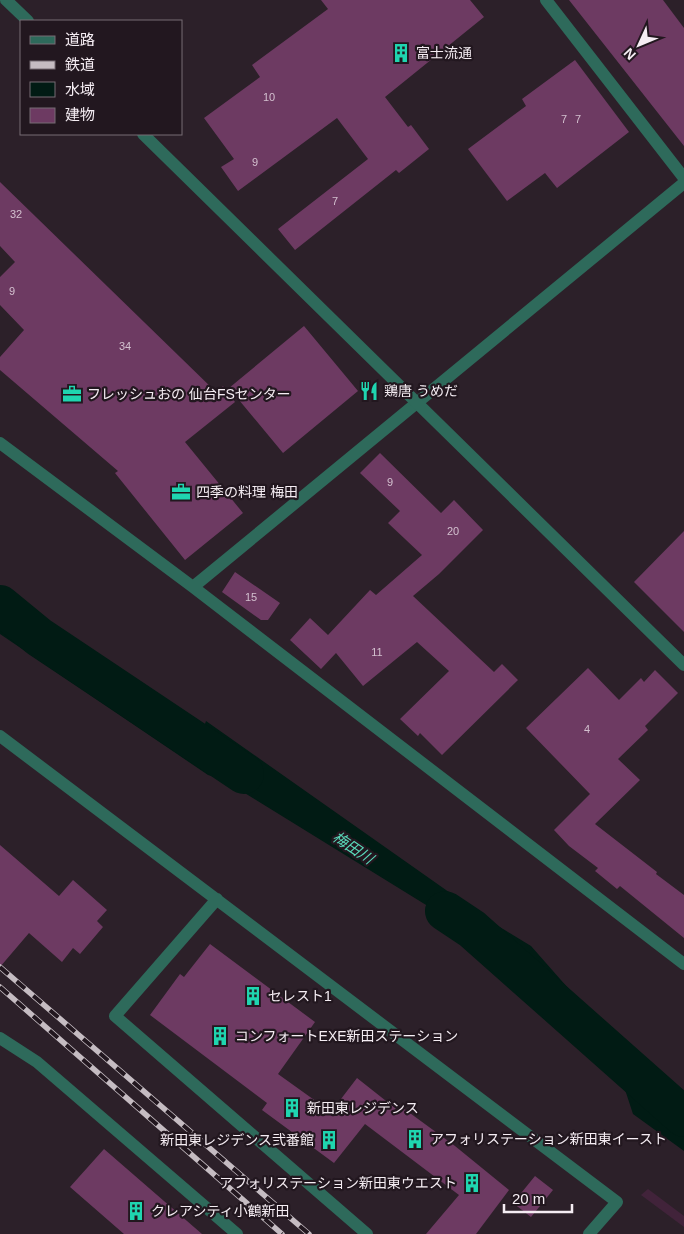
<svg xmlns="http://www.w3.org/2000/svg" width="684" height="1234" viewBox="0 0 684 1234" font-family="Arial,'Noto Sans JP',sans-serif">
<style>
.green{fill:#41233a}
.water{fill:#011b14}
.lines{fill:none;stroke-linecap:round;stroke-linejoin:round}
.river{stroke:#011b14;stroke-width:40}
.building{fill:#6d3a62}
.minor{stroke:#2e6a5b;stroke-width:12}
.tertiary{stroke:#2e6a5b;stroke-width:12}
.rail-casing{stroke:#c5bcc2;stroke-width:5.5}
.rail{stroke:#22171f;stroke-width:4;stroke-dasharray:11;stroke-linecap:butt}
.labels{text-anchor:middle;stroke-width:4.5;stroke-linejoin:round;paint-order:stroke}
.number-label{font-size:11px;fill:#d3c0cf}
.poi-label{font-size:14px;fill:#f5edf3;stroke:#22171f;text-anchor:start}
.water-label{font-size:15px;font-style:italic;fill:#59d8b9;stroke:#22171f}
</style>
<rect width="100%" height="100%" fill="#2c2029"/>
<path class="green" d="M648,1189L684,1216V1227L641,1195Z"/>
<path class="water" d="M0,609L10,625L194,756L206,721L490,921L531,946L649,1080L684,1130V1151L633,1114L612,1050L499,950L222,779L208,775L0,634Z"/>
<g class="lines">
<path class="river" d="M0,605L39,637L244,774
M445,911L472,929L684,1117"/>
</g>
<path class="building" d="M321,0H470L484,17L385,97L408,127L411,125L429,149L399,173L396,170L295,250L278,229L368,159L337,118L238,191L221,167L234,159L204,118L260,77L252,65L328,9Z
M569,0H663L684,28V146Z
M575,60L629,132L557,188L545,173L507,201L468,149L526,106L522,99Z
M0,182L216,392L223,386L235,402L185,442L243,513L185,560L115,473L118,471L0,370V357L24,330L0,305V277L15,262L0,246Z
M304,326L358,391L283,453L229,388Z
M380,453L441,513L454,500L483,530L439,574L413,596L494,672L502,664L518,680L442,755L420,733L418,736L400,719L449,671L417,642L363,686L336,653L321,669L290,640L310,618L328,635L370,590L376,595L422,555L388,523L400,511L360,473Z
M684,531V632L634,582Z
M235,572L280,603L268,620H261L222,592Z
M588,668L619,700L641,678L644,682L655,670L678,693L645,726L648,730L618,759L640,780L595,824L657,872L656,874L684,895V938L620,886L617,889L595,871L598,868L569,846L554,830L590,794L526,728Z
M0,845L59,896L73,880L107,910L97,921L103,927L80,954L73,948L62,962L29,933L0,967Z
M210,944L315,1022L278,1074L331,1112L357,1078L400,1112L403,1108L455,1146L509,1190L476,1234H426L459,1195L365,1124L334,1163L262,1110L267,1103L150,1015L180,974L184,977Z
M104,1149L202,1234H124L70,1187Z
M535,1176L553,1190L531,1217L513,1203Z"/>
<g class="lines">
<path class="minor" d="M546,0L684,178
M0,443L193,587L684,964
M193,587L684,183
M0,736L617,1202L589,1234
M217,899L115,1016L367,1234
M0,1038L37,1062L237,1234"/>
<path class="tertiary" d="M6,0L28,21
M143,134L684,665"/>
<g class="rail-casing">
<path id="rail" d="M0,967L309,1234
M0,987L282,1234"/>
</g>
<use href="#rail" class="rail"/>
</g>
<defs>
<g id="building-bare" transform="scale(1.5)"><path d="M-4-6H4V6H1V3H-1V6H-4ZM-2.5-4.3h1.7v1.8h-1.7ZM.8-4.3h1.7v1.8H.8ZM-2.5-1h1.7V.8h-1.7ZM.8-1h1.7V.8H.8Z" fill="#1fd5b0" stroke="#22171f" stroke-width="2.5" paint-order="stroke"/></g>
<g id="restaurant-bare" transform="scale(1.5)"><path d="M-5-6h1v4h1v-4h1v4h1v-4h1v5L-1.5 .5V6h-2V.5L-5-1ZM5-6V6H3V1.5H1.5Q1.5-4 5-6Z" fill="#1fd5b0" stroke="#22171f" stroke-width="2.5" paint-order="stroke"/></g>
<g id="office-bare" transform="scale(1.5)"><path d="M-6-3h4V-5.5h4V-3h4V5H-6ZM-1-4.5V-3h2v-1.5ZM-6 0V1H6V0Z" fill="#1fd5b0" stroke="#22171f" stroke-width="2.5" paint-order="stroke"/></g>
</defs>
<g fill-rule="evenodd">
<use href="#building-bare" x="401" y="53"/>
<use href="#restaurant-bare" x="369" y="391"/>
<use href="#office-bare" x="72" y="394"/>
<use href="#office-bare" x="181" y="492"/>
<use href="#building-bare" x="253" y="996"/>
<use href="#building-bare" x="220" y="1036"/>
<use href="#building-bare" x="292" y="1108"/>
<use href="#building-bare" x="415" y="1139"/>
<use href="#building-bare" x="329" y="1140"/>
<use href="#building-bare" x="472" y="1183"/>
<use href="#building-bare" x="136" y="1211"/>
</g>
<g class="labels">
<g class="number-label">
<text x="269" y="101">10</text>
<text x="564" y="123">7</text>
<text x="578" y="123">7</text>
<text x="255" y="166">9</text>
<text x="335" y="205">7</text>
<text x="16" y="218">32</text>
<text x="12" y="295">9</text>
<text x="125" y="350">34</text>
<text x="390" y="486">9</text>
<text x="453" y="535">20</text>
<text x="251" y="601">15</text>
<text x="377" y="656">11</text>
<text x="587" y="733">4</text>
</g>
<g class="poi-label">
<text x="416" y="58">富士流通</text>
<text x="384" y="396">鶏唐 うめだ</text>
<text x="87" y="399">フレッシュおの 仙台FSセンター</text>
<text x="196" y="497">四季の料理 梅田</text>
<text x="268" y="1001">セレスト1</text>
<text x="235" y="1041">コンフォートEXE新田ステーション</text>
<text x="307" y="1113">新田東レジデンス</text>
<text x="430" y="1144">アフォリステーション新田東イースト</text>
<text x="314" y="1145" text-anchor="end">新田東レジデンス弐番館</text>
<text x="457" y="1188" text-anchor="end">アフォリステーション新田東ウエスト</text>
<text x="151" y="1216">クレアシティ小鶴新田</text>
</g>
<g class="water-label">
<text transform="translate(353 848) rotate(34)" y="5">梅田川</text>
</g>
</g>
<rect x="20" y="20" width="162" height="115" fill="#22171f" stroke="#766d74"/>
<rect x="30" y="36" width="25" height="8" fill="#2e6a5b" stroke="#766d74"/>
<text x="65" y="45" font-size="15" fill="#f5edf3">道路</text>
<rect x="30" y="61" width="25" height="8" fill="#c5bcc2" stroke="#766d74"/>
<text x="65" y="70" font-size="15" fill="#f5edf3">鉄道</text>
<rect x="30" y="82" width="25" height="15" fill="#011b14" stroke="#766d74"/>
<text x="65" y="95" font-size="15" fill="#f5edf3">水域</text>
<rect x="30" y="108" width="25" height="15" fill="#6d3a62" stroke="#766d74"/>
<text x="65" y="120" font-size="15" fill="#f5edf3">建物</text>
<g transform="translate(639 45) rotate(226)" stroke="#22171f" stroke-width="4" paint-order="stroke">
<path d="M0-4L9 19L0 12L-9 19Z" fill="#f5edf3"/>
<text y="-8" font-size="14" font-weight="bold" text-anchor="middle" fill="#f5edf3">N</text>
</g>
<path d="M504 1204v8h68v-8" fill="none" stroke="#f5edf3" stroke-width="2.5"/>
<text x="512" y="1204" font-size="15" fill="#f5edf3" stroke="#22171f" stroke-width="4" paint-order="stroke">20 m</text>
</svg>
